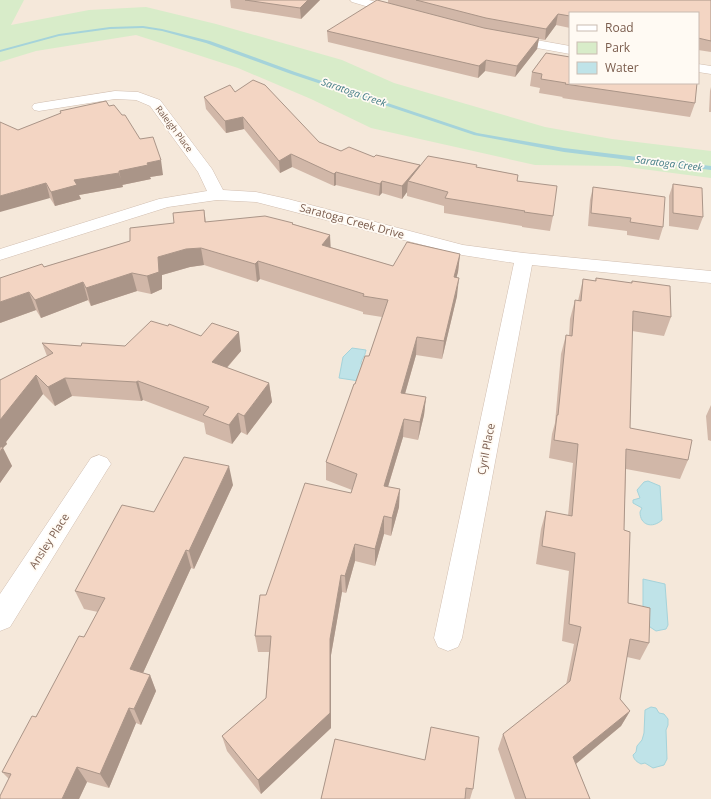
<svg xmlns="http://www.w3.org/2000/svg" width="711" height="799" viewBox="0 0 711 799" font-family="'Open Sans',sans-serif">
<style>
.residential{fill:#f5e8da;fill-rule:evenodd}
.green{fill:#d8ecc9}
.water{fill:#bfe3e8;stroke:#a5d3da}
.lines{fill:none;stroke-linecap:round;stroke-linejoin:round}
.stream{fill:#a5d3da;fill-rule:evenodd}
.street-casing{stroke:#d1beb0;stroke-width:1}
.street{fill:#fff;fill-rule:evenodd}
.wall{fill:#d1b7a8}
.shaded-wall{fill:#aa9588}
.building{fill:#f3d5c3;stroke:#aa9588}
.labels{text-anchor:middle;stroke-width:3.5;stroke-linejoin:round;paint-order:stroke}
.far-street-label{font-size:9px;fill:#7a5c4d;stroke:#fffaf3}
.far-water-label{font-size:10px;font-style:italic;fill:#437c86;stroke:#fffaf3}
.street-label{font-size:11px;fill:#7a5c4d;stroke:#fffaf3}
</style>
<rect width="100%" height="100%" fill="#fdf6ec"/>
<path class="residential" d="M0,0H711V799H0ZM570,13H698V83H570Z"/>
<path class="green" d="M0,0H24L11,25L89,10L146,7L216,24L342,60L394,83L545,127L612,139L711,151V178L619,166L535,165L371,128L311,99L238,68L136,35L36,51L0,62Z"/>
<path class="water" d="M352,348L366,350C365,357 361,359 361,364L364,367L359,381L339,378L343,357Z
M648,481L660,486L662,520C652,529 640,525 640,512L642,508L633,503V500L640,498L637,490L644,482Z
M643,579L665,584L668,625L666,629L656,631L650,627L643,617Z
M651,707L656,708L659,713L664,714L668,719V725L666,730L667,759L664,765L653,768L645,763L641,764C637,762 634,760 633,755L636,752L637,746L642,740L644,733L645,710Z"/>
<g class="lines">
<path class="stream" d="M143,26L162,29L210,41L295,72L477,133L564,148L711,166V170L564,152L474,135L291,74L206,43L162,31L143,28L110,29L59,36L0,52V50L59,34L110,27Z"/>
<g class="street-casing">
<path id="street" d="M350,0H369L403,9L405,12L403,15L399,16L352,2Z
M508,35L570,46V54L504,42L502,39L504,36Z
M698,64L711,66V74L698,72Z
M115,91L138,92L160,100L212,169L223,190L256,192L288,199L463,245L524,253L711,271V283L532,265L462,638L458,647L448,651L438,647L434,638L514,263L462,255L256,202L217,200L168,207L0,260V249L159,199L207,191L198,172L150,106L136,100L115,99L39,111L34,110L32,107L34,104L39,103Z
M99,455L107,458L111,464L107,470L10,627L0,631V594L91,458Z"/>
</g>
<use href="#street" class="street"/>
</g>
<path class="wall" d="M230,0H320L301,19L231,8Z
M388,0H711V52L698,50V13H570V28L556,25L545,40L539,39L537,49L515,77L485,71L478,78L328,42L327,31L388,3Z
M546,53L570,83L695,103L690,117L562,98L563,97L539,93L540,88L530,86L532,72Z
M711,87V112H709L710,91Z
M235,92L319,142L341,151L420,165V166L477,167L518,175L517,181L553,216L550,231L522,227V226L444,213V206L407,196V192L402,199L382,193L379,196L336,185L334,186L292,167L280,173L244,129L226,133L206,109L204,97Z
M109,106L140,139L163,175L150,177L151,179L122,185L123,187L79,195L81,199L55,206L50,198L18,130L61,114L60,111Z
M673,184L703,217L698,230L669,226V196Z
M593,187L663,227L659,240L627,235V231L588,226L590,200Z
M204,210L206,222L293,223V224L330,235V247L393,266L460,254L458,272L456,277L457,296L442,359L416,355L405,394L426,397L424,415L418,440L403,437L388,487L399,507L391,536L384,534L375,566L355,561L346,593L342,592L331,655V728L261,794L227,751L222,736L266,698L269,652H258L255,636L266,595L351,493L352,490L326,480V462L355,384L369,356L382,317L363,314V312L260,279L257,282L204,265L190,267L162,275V289L151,294L137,291L91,306L88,300L41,318L36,310L0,323L44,267L130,241L174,223Z
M596,278L631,283L632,281L671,317L664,336L632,331L630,428L688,460L680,479L626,469L624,530L628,603L649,643L640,660L627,657L620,699L630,711L621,726L576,764L590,799H515L498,749L503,734L566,685L574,644L562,641L569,571L536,564L541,529L546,511L568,516L573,463L549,458L552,434L555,423L561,354L566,335L569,336L570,319L575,300L578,301L583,279L595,281Z
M42,343L81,346H125L241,351L227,368L269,383L272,402L247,435L241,432L232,444L206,434L204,423L143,400L141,401L72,396L55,406L43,394L6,442L7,444L3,448L12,466L0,483V380L47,356Z
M711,405V441L708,440L706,416Z
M233,485L194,569L191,568L143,673L150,675L156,691L141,725L136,723L109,788L87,782L79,799H0L9,779L2,772L84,637L98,612L84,609L75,591L154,512Z
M335,739L473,789L470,799H321Z"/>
<path class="shaded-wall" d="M308,0H320L301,19L300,8Z
M558,14L556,25L545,40L546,29Z
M539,38L537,49L515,77L517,66Z
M486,60L485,71L478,78L479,66Z
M243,117L244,129L226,133L225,121Z
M291,154L292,167L280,173L279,161Z
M161,160L163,175L150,177L151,179L122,185L119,171L147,163Z
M420,165L419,178L408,181L407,192L402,199V186Z
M336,172V185L334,186V174Z
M119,173L123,187L79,195L81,199L55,206L51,192L74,180Z
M382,181V193L379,196L380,184Z
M46,183L50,198L0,212V196Z
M330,235L331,253L322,245Z
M201,248L204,265L190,267L162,275V289L151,294L147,276L158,257L186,249Z
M460,254L458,272L452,295L454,277Z
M258,261L260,279L257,282L255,264Z
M132,273L137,291L91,306L86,288Z
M459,278L457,296L442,359L444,341Z
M83,282L88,300L41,318L35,300Z
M29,292L36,310L0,323V302Z
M239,332L241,351L215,381L212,362Z
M417,337L416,355L400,411L401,393Z
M36,375L43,394L6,442L7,444L3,448L12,466L0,483V420Z
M65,378L72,396L55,406L48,387Z
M138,381L143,400L141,401L136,382Z
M269,383L272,402L247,435L244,416Z
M426,397L424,415L418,440L420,422Z
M238,413L241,432L232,444L229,425Z
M404,419L403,437L383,503L384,486Z
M229,466L233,485L194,569L189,551Z
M400,489L399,507L391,536L392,518Z
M384,516V534L375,566V549Z
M355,544V561L346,593L345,576Z
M186,550L191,568L137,686L130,669Z
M341,575L342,592L331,655V728L261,794L258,780L330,639Z
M150,675L156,691L141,725L134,709Z
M129,708L136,723L109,788L100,774Z
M630,711L621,726L566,772L573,757Z
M77,767L87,782L79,799H62Z"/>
<path class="building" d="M245,0H308L300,8Z
M377,0L484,28L539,38L517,66L486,60L479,66L327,31Z
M416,0H711V41L698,38V13H570V16L558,14L546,29L486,18Z
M546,53L570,57V83H697L695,103L565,84L566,83L541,79L542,74L532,72Z
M253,80L265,85L319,142L341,151L349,147L374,157L376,155L420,165L402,186L382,181L380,184L336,172L334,174L291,154L279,161L243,117L225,121L204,97L230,85L235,92Z
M106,101L109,106L114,105L122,115H125L140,139L153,137L161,160L147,163L148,165L119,171V173L74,180L77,185L51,192L46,183L0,196V122L18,130L61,113L60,111Z
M428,156L477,165L476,167L518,175L517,181L557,186L553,216L524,212L525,211L445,198L448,192L408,181Z
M673,184L702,188L703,217L673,213Z
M593,187L665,197L663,227L630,222L631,218L591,213Z
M204,210L205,222L265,216L293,223L292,224L330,235L322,245L393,266L407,242L460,254L454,277L459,278L444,341L417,337L401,393L426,397L420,422L404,419L384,486L400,489L392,518L384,516L375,549L355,544L345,576L341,575L330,639V713L258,780L222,736L266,698L271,636H255L260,595H266L305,483L351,493L357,474L326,462L354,384H355L365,356H369L388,300L363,296L364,294L258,261L255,264L201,248L186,249L158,257L159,272L147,276L132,273L86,288L83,282L35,300L29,292L0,302V278L42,264L44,267L130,241V228L174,223L173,213Z
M596,278L632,283V281L670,286L671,317L633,311L630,428L692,440L688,460L626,449L624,530L630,532L628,603L650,608L649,643L630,639L620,699L630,711L573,757L590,799H526L503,734L570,681L581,627L569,624L575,553L542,546L546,511L572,516L578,444L554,440L557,415H558L566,335L572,336L575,300L581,301L583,279L596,281Z
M151,321L168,326L169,324L201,336L212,323L239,332L212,362L269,383L244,416L238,413L229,425L203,415L209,407L138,381L136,382L65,378L48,387L36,375L0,420V380L53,353L42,343L81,346L82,343L125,346Z
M0,447H3L0,452Z
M184,457L229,466L189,551L186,550L130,669L150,675L134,709L129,708L100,774L77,767L62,799H0V796L11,774L2,772L32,716L36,717L79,636L84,637L105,598L75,591L122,505L154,512Z
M431,727L479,737L473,789L466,788L465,799H321L335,739L425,760Z"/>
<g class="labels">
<g class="far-street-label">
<text transform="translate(174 129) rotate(53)" y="3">Raleigh Place</text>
</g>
<g class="far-water-label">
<text transform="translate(354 92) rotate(19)" y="4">Saratoga Creek</text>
<text transform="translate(669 163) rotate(7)" y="4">Saratoga Creek</text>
</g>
<g class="street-label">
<text transform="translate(352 221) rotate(15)" y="4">Saratoga Creek Drive</text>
<text transform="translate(486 449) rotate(-79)" y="4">Cyril Place</text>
<text transform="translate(49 541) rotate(-57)" y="4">Ansley Place</text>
</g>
</g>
<rect x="569" y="12" width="130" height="72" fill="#fffaf3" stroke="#cabbb1"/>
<rect x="577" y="25" width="20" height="6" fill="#ffffff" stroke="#cabbb1"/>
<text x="605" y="32" font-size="12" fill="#7a5c4d">Road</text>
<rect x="577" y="42" width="20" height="12" fill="#d8ecc9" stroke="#cabbb1"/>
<text x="605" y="52" font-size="12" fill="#7a5c4d">Park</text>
<rect x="577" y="62" width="20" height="12" fill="#bfe3e8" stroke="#cabbb1"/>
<text x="605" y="72" font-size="12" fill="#7a5c4d">Water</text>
</svg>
